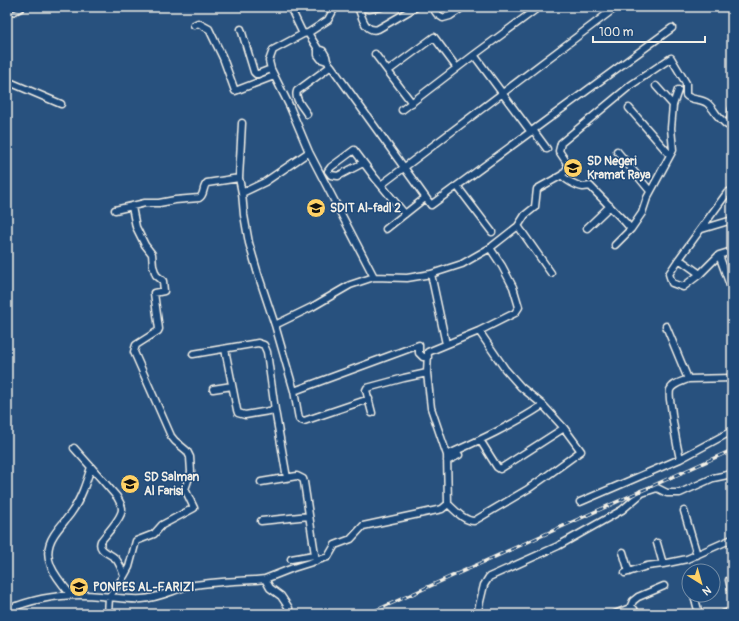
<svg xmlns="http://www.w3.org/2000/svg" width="739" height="621" viewBox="0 0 739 621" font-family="Pangolin,sans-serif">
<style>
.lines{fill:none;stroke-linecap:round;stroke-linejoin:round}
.service-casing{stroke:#f4f1e8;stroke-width:6}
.minor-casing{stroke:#f4f1e8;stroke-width:9}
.service{stroke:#1f4a7a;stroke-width:3}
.minor{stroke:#1f4a7a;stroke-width:6}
.rail-casing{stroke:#f4f1e8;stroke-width:3.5}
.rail{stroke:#1f4a7a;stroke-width:2;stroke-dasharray:6;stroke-linecap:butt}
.labels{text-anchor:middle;stroke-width:3;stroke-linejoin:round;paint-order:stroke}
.poi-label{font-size:12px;font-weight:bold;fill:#f4f1e8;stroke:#1f4a7a;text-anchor:start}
</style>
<rect width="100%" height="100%" fill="#28517e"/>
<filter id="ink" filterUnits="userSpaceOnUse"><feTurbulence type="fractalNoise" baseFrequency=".025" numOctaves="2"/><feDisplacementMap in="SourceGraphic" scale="8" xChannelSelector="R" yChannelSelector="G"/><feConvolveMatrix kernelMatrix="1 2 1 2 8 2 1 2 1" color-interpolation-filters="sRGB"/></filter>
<g filter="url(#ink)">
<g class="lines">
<g class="service-casing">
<path id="service" d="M7,11L14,13L22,9V7"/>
</g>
<g class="minor-casing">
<path id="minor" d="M290,7L303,34
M335,7L328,20L308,33L303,34L273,50L269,61L271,69L290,107L309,152L374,277
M357,7L369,9L381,7
M358,7C362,17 365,33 378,29L416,7
M432,7L437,14L443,18L450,16L463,7
M194,25L198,23L209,29L223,58L235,91L274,76
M241,29L254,72L256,74H258L271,69
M308,33L318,49L323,51L326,56L327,61L331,66L431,205L672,28
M318,49V55L321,59L327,61
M375,54L412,103
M474,55L531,132
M388,71L434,37L457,68
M7,81L61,104
M673,105L678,90
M629,108L670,155
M402,110L474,55L539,7
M307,114C303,107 294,99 297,91L331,66
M242,123L239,178L242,193L244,215L249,243L258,274L275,325L294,391L299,419L304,421L369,399
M533,130L547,149
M617,151L650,191
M363,163L338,176L331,175L328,171L331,167L354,150L375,178L381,185L405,214
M562,175C565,180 577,186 583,187C584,187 590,186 590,186L625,222L631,229L642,213L647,198L673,150L671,128L673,105L656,86
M381,185L615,8L619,7
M457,186L492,232
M242,193L265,182L309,152
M115,210L145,203H159L175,200L199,198C205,195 202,187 207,183L239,178
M518,226L551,273
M587,228L610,206
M386,229L425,198
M702,229L732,220
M615,245L631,229
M719,255L732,291
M679,259L669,274L672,283L683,287L700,274L679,259L727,193L732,190
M431,274L446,344
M700,274L719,255L732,251
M275,325L312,307L350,285L374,277L407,278L431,274L462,264L490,248L518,226L525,215L535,207L537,189L562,175L569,166L559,151L561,143L631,85L671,58L686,83V95C691,101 700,98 707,103C711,106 714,111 717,115C720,119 724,122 727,125L730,122L732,109
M666,326L688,379L732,378
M225,349L237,410L238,413L245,415L275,410L287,478
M193,354L258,343L264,345L267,352L275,410
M213,389L232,386
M294,391L419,345V353L423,357H428
M372,413L366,390L367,388L404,378L427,373
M480,440L497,467L500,469L564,428
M447,455C480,440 513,425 543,405
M680,459C676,441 673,424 671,406C670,401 669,395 670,390C673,383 682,382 688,379
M447,461L459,455
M91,467L117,497C119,501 122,505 122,509C122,518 107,533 101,541C97,551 110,553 116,559C120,564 122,570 124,576L109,597L108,614
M261,482L297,476L303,479L304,482L316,561
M580,502L680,459L732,431
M448,504C456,511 464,521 474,521L528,489L548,475L581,451L564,428L543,405L521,387L505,369L479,331
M684,511L697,555
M261,521L309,516
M657,543L663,564
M623,552L629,572
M291,559L314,555
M625,573L647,566L663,564L687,559L732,539
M124,576L129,567L136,541L154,534L162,525L194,508L185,489L191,472L190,457L187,451L175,441L171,436L134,352L135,348L136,345L158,331L159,329L154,293L164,291L163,281L156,275L153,266L152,254L145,245L136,227L132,207
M265,579L270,588L281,596L289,608
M729,580L732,593
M71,595C56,577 39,558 54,535C59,527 66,520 71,513C81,499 86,483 91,467L74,448
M694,595L699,614
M16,606L17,614
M630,608L633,601L638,597L664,586
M7,610C37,597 67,593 100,596C114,597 128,600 142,599C159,598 173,590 189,586C211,582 234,581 256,580L265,579L293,568L328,557L335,545L351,539L363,526L442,509L448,504L447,455L431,408L427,373L428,352L479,331L515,313L519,307L513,287L502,266L490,248
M477,614L484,585L489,577L558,546L622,510L642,493L657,488L667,493H680L713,478L732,474
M615,614L630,608L634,609L636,614
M723,614L732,611"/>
</g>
<use href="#service" class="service"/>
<use href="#minor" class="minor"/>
<g class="rail-casing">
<path id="rail" d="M368,614L732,450"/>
</g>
<use href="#rail" class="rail"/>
</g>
</g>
<defs>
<g id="school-disc" transform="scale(1)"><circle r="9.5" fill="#ffd166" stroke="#1f4a7a"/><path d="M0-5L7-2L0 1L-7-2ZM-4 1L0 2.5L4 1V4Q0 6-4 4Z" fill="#111"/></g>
</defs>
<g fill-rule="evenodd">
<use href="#school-disc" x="573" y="168"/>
<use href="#school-disc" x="316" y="208"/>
<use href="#school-disc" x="130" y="484"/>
<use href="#school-disc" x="79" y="587"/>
</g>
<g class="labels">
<g class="poi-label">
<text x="587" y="165">SD Negeri<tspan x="587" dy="14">Kramat Raya</tspan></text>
<text x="330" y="212">SDIT Al-fadl 2</text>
<text x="144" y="481">SD Salman<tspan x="144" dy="14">Al Farisi</tspan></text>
<text x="93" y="591">PONPES AL-FARIZI</text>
</g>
</g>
<rect width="739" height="621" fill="none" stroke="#1f4a7a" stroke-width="24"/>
<rect x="12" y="12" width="715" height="597" fill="none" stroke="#f4f1e8" stroke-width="1.5" filter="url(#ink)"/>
<g transform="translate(701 583) rotate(143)"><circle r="19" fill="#1f4a7a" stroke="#748da6"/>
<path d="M0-3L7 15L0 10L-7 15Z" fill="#ffd166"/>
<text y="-6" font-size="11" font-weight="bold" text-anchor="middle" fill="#f4f1e8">N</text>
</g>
<path d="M593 36v6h112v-6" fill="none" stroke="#f4f1e8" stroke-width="2"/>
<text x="599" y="36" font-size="12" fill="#f4f1e8" stroke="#1f4a7a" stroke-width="3" paint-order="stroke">100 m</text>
</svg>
